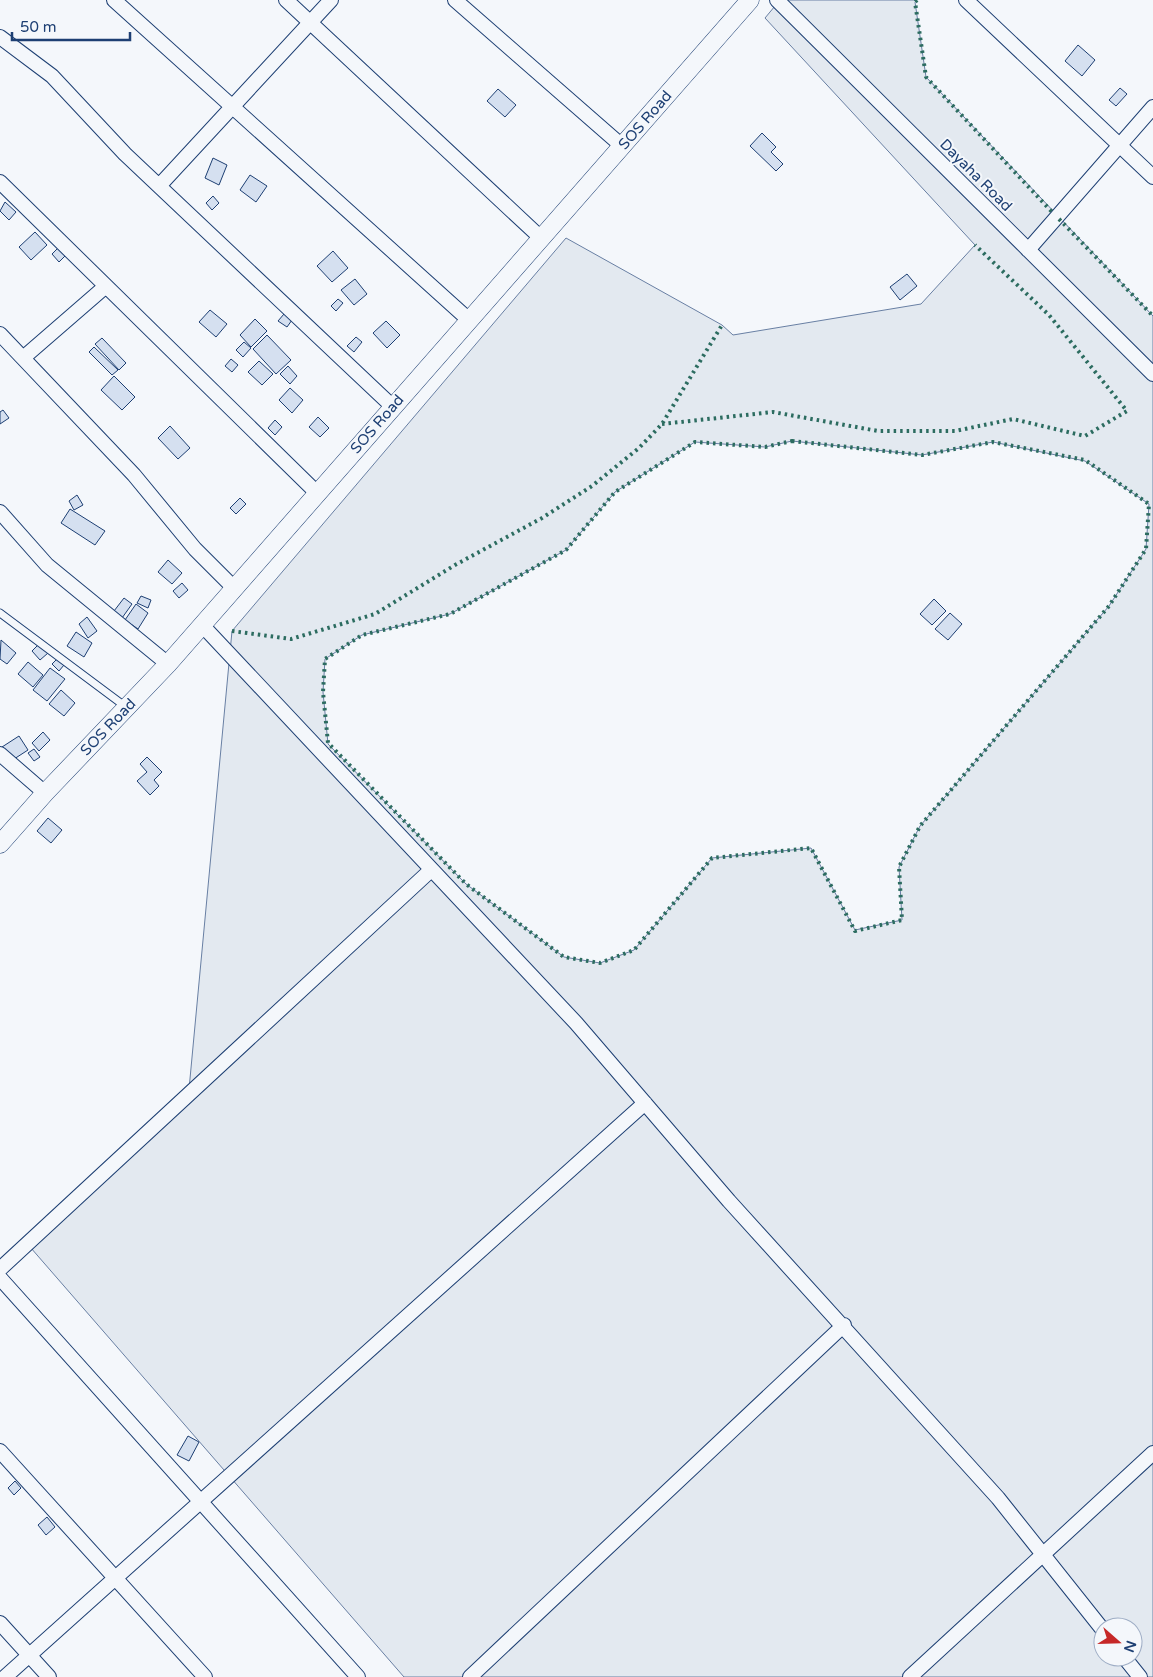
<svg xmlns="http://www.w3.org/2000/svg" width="1153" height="1677" viewBox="0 0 1153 1677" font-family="'Varela Round',sans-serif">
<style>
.green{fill:#e3e9f0;stroke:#687fa3;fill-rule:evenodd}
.building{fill:#d5e0f0;stroke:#1d3f73}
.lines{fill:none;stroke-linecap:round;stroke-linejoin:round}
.service-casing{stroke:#1d3f73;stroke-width:9}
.minor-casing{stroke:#1d3f73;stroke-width:16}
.tertiary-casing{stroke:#1d3f73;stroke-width:19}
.service{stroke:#f4f7fb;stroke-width:7}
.minor{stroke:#f4f7fb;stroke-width:14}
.tertiary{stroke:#f4f7fb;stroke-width:18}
.hedge{stroke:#2c6c60;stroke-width:4;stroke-dasharray:2.5 4;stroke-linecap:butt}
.labels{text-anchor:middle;stroke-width:4;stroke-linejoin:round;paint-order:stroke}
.street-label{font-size:15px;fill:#1d3f73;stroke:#f4f7fb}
</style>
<rect width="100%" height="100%" fill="#f4f7fb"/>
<path class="green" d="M780,0H917L915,2L926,77L1153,316V1677H404L24,1240L188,1100L232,631L566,238L722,325L733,335L921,304L975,245L765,18ZM792,441L922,455L993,442L1085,461L1149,504L1146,549L1109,606L920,826L899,867L902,920L855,930L811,848L712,858L634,950L600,963L564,957L466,884L328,744L323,692L325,659L362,635L450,614L566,550L615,492L695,442L765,447ZM1103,1627H1133V1657H1103Z"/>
<path class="building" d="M1078,45L1095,60L1082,76L1065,61Z
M1120,88L1127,94L1116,106L1109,100Z
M498,89L516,105L505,117L487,101Z
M762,133L776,147L771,152L783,164L776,171L750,146Z
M213,158L227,165L219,185L205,178Z
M250,175L267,186L256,202L240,190Z
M213,196L219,203L212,210L206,203Z
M5,202L16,212L9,220L0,211Z
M35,232L47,245L31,260L19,247Z
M58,248L65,256L59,262L52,254Z
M333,251L348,268L332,282L317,266Z
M907,274L917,286L900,300L890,287Z
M355,279L367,294L354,305L341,290Z
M338,299L343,303L336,311L331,306Z
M210,310L227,324L216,337L199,322Z
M284,314L292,320L287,327L278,321Z
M255,319L267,331L251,347L240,335Z
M386,321L400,335L387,348L373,333Z
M267,335L291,360L276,374L253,349Z
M356,337L362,342L354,352L347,346Z
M102,338L126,363L119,370L95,344Z
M244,342L251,348L243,357L236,350Z
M94,347L118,370L112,375L89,352Z
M231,359L238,365L232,372L225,366Z
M259,361L273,374L262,385L248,372Z
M288,366L297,376L290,384L280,374Z
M114,376L135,397L122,410L101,390Z
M290,388L303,400L292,413L279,400Z
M3,410L9,418L0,424V412Z
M318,417L329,428L320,437L309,427Z
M275,420L282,427L275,435L268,428Z
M170,426L190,448L178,459L158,438Z
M77,495L83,505L74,510L69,501Z
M240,498L246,504L236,514L230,508Z
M70,509L105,531L95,545L61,523Z
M168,560L182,573L172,584L158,572Z
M182,583L188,590L179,598L173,591Z
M141,596L151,600L148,608L137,603Z
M124,598L132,604L122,618L114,611Z
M934,599L946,611L932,625L920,614Z
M136,604L148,613L138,629L125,620Z
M950,613L962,624L948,640L935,629Z
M87,617L97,631L88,638L79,624Z
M76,632L92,643L84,657L67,646Z
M1,640L16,653L7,664L0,659Z
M39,644L48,653L40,660L32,651Z
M57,659L64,665L59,671L52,664Z
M28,662L43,675L33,687L18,674Z
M50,668L65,679L47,701L33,690Z
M61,690L75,703L64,716L49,704Z
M43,732L50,740L39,751L32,743Z
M19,736L28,750L11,761L2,747Z
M34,749L40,757L34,761L28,753Z
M147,757L162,772L154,780L159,786L150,795L137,781L147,772L140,764Z
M48,818L62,830L51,843L37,831Z
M188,1436L199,1442L189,1461L177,1455Z
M15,1481L21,1488L14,1495L8,1488Z
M47,1517L55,1527L46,1535L38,1525Z"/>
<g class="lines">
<g class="service-casing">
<path id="service" d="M0,613L126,707"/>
</g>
<g class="minor-casing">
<path id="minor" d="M114,0L469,320
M286,0L541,238
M455,0L622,146
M777,0L1153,374
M966,0L1153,177
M0,37L52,76L125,154L393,407
M0,182L317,493
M159,186L331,0
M1028,250L1153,107
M0,334L134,475L195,549L234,588
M23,358L106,286
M0,512L47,565L168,664
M202,625L576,1023L729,1201L998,1498L1103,1630
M0,754L45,793
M0,1269L431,870
M0,1278L358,1677
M0,1451L205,1677
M0,1623L49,1677
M1124,1657L1140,1677
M5,1677L645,1103
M470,1677L844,1325
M910,1677L1153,1453"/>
</g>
<g class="tertiary-casing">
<path id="tertiary" d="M0,844L45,793L168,664L750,0"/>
</g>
<use href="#service" class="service"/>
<use href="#minor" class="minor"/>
<use href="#tertiary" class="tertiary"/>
<path class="hedge" d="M917,0L915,2L926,77L1054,214
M1059,219L1153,316
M662,424L773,412L878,431H955L1013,419L1085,436L1127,411L1049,315L975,245
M792,441L922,455L993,442L1085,460L1149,504L1146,549L1109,606L920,826L899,867L902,920L855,931L811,848L712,858L634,950L600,963L564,957L466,884L328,743L323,692L325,659L362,635L450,614L566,550L615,492L695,442L765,447Z
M232,631L291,639L375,614L455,565L542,518L592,486L639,448L662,424L722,325"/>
</g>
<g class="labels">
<g class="street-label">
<text transform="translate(645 120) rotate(-49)" y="5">SOS Road</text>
<text transform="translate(976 175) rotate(45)" y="5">Dayaha Road</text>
<text transform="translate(377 424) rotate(-49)" y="5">SOS Road</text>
<text transform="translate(108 727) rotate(-46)" y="5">SOS Road</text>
</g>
</g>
<g transform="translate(1118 1642) rotate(110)"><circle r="24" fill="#f4f7fb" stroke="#9eadc5"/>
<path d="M0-4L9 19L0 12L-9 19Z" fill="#c62828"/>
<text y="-8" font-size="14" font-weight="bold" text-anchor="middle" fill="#1d3f73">N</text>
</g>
<path d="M12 32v8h118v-8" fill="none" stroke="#1d3f73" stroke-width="2.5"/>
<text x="20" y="32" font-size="15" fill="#1d3f73" stroke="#f4f7fb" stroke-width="4" paint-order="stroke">50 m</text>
</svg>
